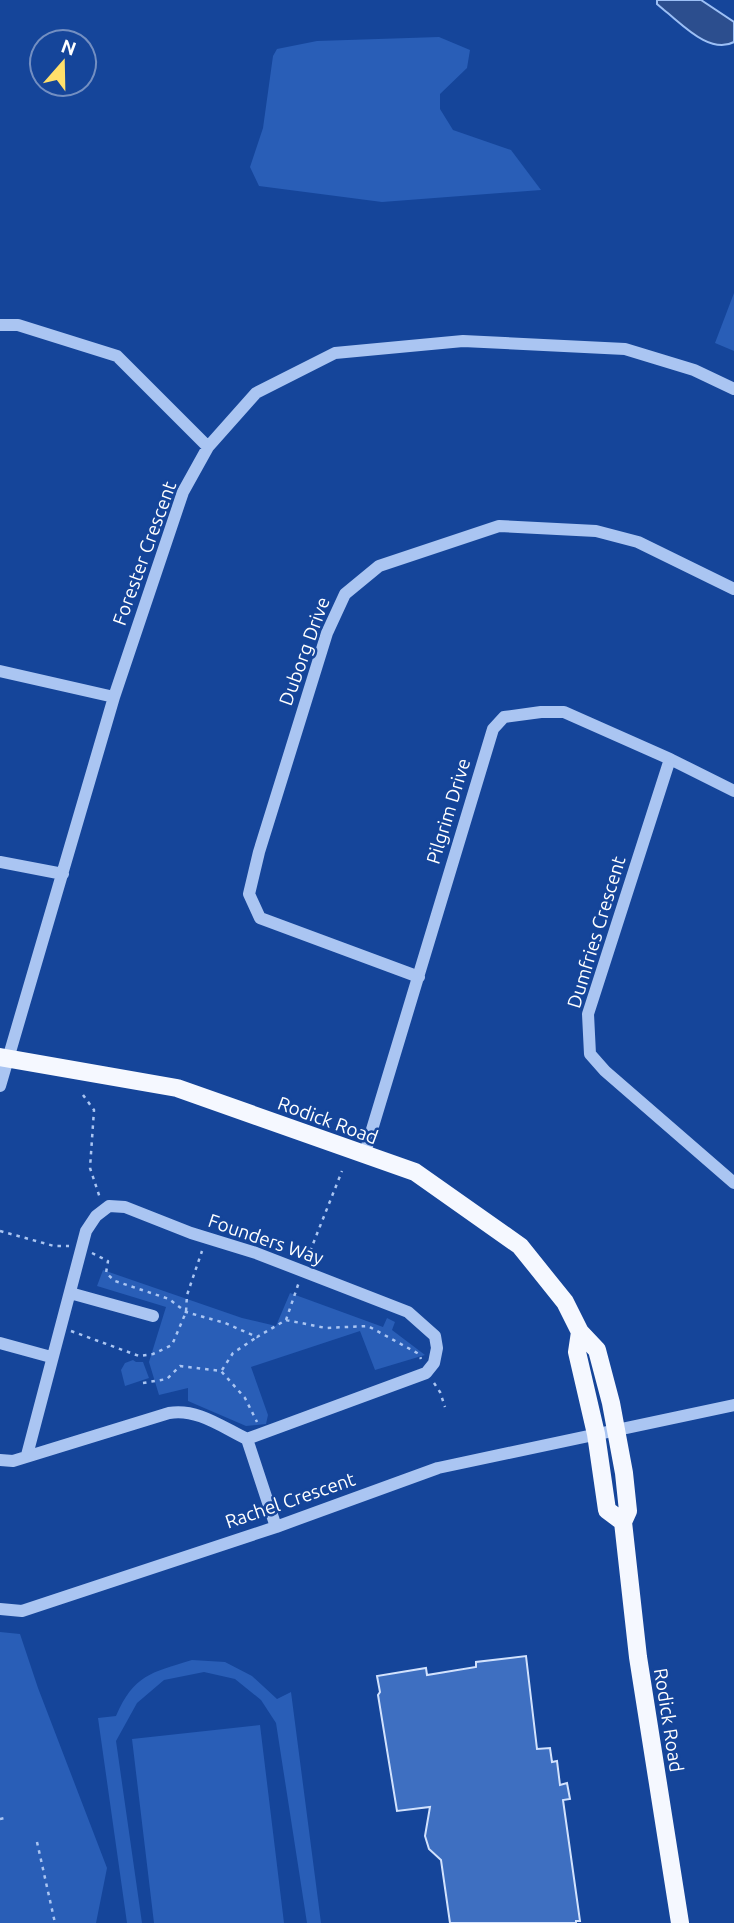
<svg xmlns="http://www.w3.org/2000/svg" width="734" height="1923" viewBox="0 0 734 1923" font-family="Ubuntu,sans-serif">
<style>
.green{fill:#295eb7}
.water{fill:#2c4e8e;stroke:#9cbff5;stroke-width:2}
.building{fill:#3e6fc1;stroke:#d2e2fd;stroke-width:2}
.lines{fill:none;stroke-linecap:round;stroke-linejoin:round}
.path{stroke:#aac5f2;stroke-width:2.5;stroke-dasharray:3.5 5;stroke-linecap:butt}
.minor{stroke:#aac5f2;stroke-width:12}
.major{stroke:#f5f8ff;stroke-width:18}
.labels{text-anchor:middle;stroke-width:5;stroke-linejoin:round;paint-order:stroke}
.street-label{font-size:19px;fill:#fff;stroke:#15459a}
</style>
<rect width="100%" height="100%" fill="#15459a"/>
<path class="green" d="M439,37L470,50L467,68L440,94V109L453,130L511,150L541,190L382,202L259,186L250,167L263,128L273,56L277,49L317,41Z
M734,293V351L715,343Z
M103,1270L242,1318L276,1326L290,1293L383,1327L387,1318L395,1322L392,1330L425,1355L375,1370L360,1331L251,1367L268,1415L266,1424L246,1426L188,1401V1388L159,1395L149,1362L166,1307L97,1286Z
M133,1360L136,1362H143L149,1378L125,1386L121,1370L125,1363Z
M0,1632L20,1634L38,1688L107,1868L96,1923H0Z
M192,1660L225,1662L252,1676L277,1699L291,1692L321,1923H307L276,1723L261,1700L235,1679L204,1672L164,1680L137,1703L116,1741L142,1923H127L98,1718L116,1716C134,1675 150,1673 192,1660Z
M260,1725L284,1923H154L132,1739Z"/>
<path class="water" d="M657,0H701L734,22V42C710,55 682,24 664,10L657,4Z"/>
<path class="building" d="M526,1656L537,1749L550,1748L552,1762L557,1761L560,1785L567,1783L570,1799L563,1800L580,1921H576V1923H450L441,1860L429,1849L425,1836L430,1807L397,1811L378,1695L380,1692L377,1676L426,1668L427,1675L476,1667V1662Z"/>
<g class="lines">
<path class="path" d="M83,1095L94,1110L90,1168L100,1198
M0,1231L54,1246H69
M92,1253L108,1261L106,1273L115,1281L169,1299L186,1312L225,1323L257,1337L286,1320L299,1282
M307,1259L342,1171
M286,1320L326,1328L368,1326L419,1354L421,1359
M71,1331L139,1356L153,1354L172,1345L186,1312L187,1295L202,1251
M222,1370L233,1353L257,1337
M143,1383L167,1379L180,1366L221,1371L245,1398L257,1422
M434,1383L440,1392L445,1407
M0,1819L5,1818
M37,1842L55,1923"/>
<path class="minor" d="M0,325H18L117,356L208,447
M0,671L114,697
M670,759L588,1014L590,1054L605,1071L734,1183
M0,862L63,874
M419,977L260,918L249,894L259,852L327,633L345,594L379,566L499,526L596,531L638,542L734,589
M0,1086L114,697L183,492L208,447L256,393L335,353L463,341L625,349L694,370L734,389
M364,1156L493,729L504,717L541,712H564L670,759L734,791
M70,1293L153,1316
M0,1343L51,1357
M27,1455L86,1231L96,1216L109,1206L125,1207L191,1233L256,1253L408,1312L435,1336L437,1348L434,1363L426,1373L247,1439
M0,1460L13,1461L169,1413C197,1408 222,1427 247,1439L276,1527
M0,1609L22,1611L276,1527L438,1468L734,1405"/>
<path class="major" d="M0,1057L177,1088L415,1172L520,1246L565,1302L580,1332L597,1350L611,1403L624,1473L628,1511L623,1522L638,1657L680,1923
M580,1332L577,1352L596,1434L607,1510L623,1522"/>
</g>
<g class="labels">
<g class="street-label">
<text transform="translate(144 553) rotate(-70)" y="7">Forester Crescent</text>
<text transform="translate(304 651) rotate(-70)" y="7">Duborg Drive</text>
<text transform="translate(448 811) rotate(-73)" y="7">Pilgrim Drive</text>
<text transform="translate(596 932) rotate(-73)" y="7">Dumfries Crescent</text>
<text transform="translate(328 1120) rotate(20)" y="7">Rodick Road</text>
<text transform="translate(266 1239) rotate(19)" y="7">Founders Way</text>
<text transform="translate(290 1500) rotate(-19)" y="7">Rachel Crescent</text>
<text transform="translate(669 1720) rotate(81)" y="7">Rodick Road</text>
</g>
</g>
<g transform="translate(63 63) rotate(20)"><circle r="33" fill="#15459a" stroke="#738fc2" stroke-width="2"/>
<path d="M0-5L12 26L0 18L-12 26Z" fill="#ffe06b"/>
<text y="-10" font-size="19" font-weight="bold" text-anchor="middle" fill="#ffffff">N</text>
</g>
</svg>
